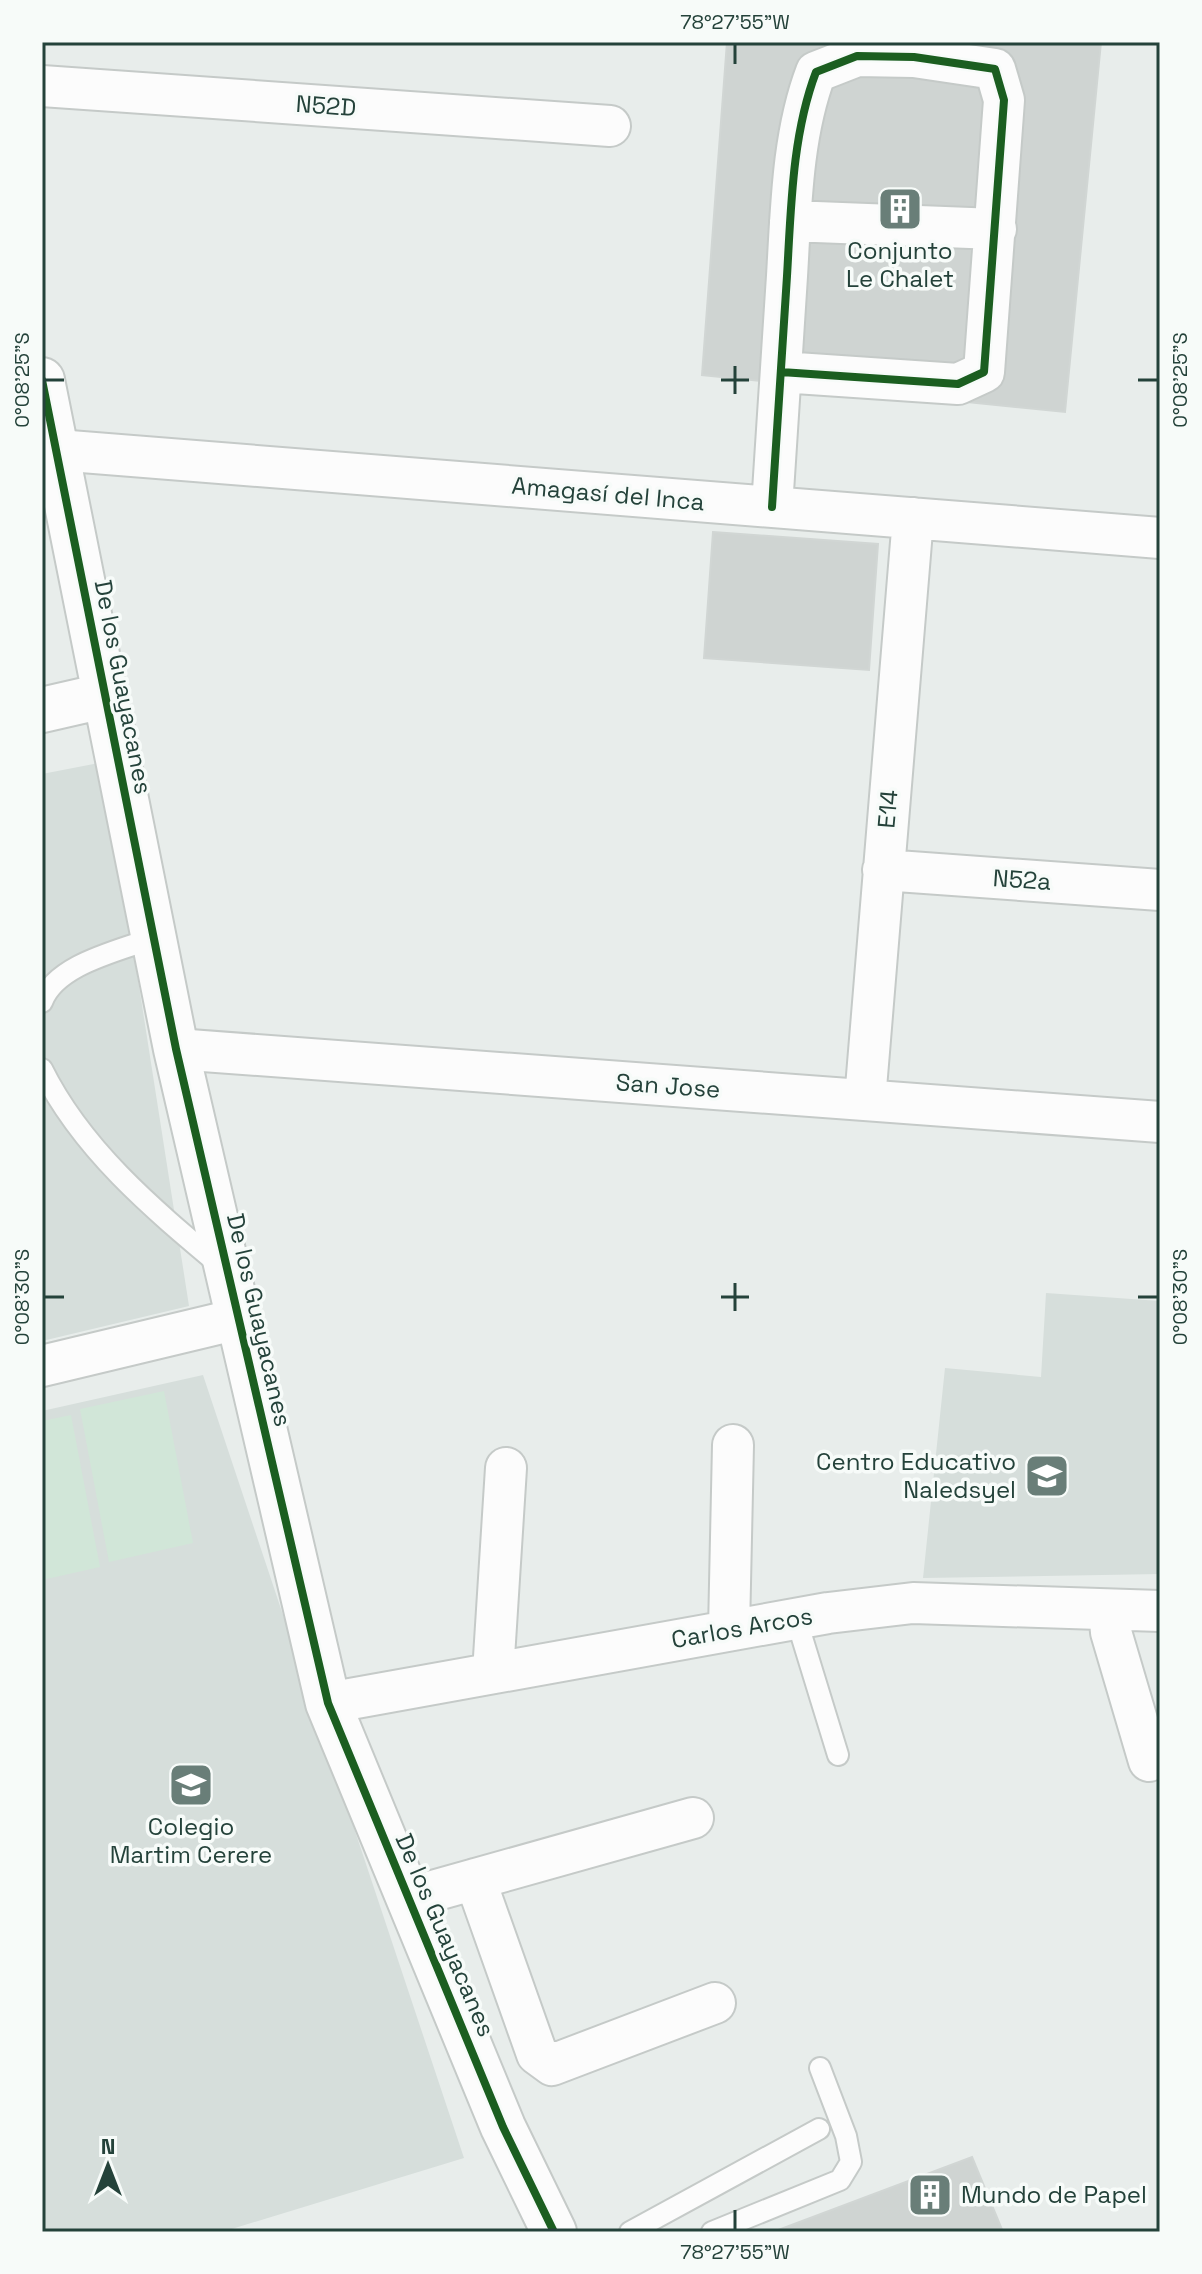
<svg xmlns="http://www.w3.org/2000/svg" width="1202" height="2274" viewBox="0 0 1202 2274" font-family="'Space Grotesk',sans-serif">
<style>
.built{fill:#d6dedb}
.green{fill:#d1e6d8}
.building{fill:#cfd4d2;stroke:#d1d6d4;stroke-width:2}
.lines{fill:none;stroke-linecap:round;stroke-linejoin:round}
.service-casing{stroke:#c5cac8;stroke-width:24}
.minor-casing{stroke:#c5cac8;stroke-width:44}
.tertiary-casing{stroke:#c5cac8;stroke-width:48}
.service{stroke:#fcfcfc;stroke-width:20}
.minor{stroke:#fcfcfc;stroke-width:40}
.tertiary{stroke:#fcfcfc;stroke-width:44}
.cycleway-casing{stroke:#f7fbf9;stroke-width:13}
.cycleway{stroke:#1b5e20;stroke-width:8}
.ticks{fill:none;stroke:#24423a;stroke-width:3}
.labels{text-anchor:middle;stroke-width:7;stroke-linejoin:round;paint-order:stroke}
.street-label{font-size:24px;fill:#24423a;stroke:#f7fbf9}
.poi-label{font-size:24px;fill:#24423a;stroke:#f7fbf9}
.neatline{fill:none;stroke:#24423a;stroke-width:3}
.ticks-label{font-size:20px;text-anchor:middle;fill:#24423a}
</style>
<rect width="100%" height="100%" fill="#e8edeb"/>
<path class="built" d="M104,762L189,1306L42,1341V774Z
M1046,1293L1160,1301V1574L923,1578L945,1368L1041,1377Z
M203,1375L464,2158L222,2232H42V1411Z"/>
<path class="green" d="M164,1391L193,1543L109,1562L80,1409Z
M71,1415L100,1567L42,1580V1421Z"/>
<path class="building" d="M727,42H1101L1065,412L702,375Z
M713,532L878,544L869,670L704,658Z
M972,2157L1003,2232H773Z"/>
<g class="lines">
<g class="service-casing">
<path id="service" d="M42,1002C56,964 119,951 153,938
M42,1069C82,1150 153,1209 221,1266
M796,1618L838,1755
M630,2232L819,2129
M712,2232L840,2180L851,2162L846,2136L820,2068"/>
</g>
<g class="minor-casing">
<path id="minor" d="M42,86L610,126
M790,221L996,229
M57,450L1160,538
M772,507C777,430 782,353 787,276C791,209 792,135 816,72L857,56L914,57L995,69L1004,100L984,372L958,384L781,372
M883,870L1160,890
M176,1049L1160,1122
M865,1100L913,518
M42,1366L238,1319
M1109,1611L1111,1632L1149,1761
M729,1630L733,1445
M493,1673L506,1468
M328,1703L828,1613L913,1603L1160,1611
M475,1879L537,2054L552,2065L715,2003
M408,1898L693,1818"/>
</g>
<g class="tertiary-casing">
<path id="tertiary" d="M42,380L176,1049L328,1703L503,2127L554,2232
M42,710L103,696"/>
</g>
<use href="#service" class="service"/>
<use href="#minor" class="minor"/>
<use href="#tertiary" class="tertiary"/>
<g class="cycleway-casing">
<path id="cycleway" d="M42,380L176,1049L328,1703L503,2127L554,2232
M772,507C777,430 782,353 787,276C791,209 792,135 816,72L857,56L914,57L995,69L1004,100L984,372L958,384L781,372"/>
</g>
<use href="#cycleway" class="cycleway"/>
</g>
<path class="ticks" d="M735,44V64M735,366V394M44,380H64M721,380H749M1138,380H1158M735,1283V1311M44,1297H64M721,1297H749M1138,1297H1158M735,2210V2230"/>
<defs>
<g id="building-square" transform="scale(2.3)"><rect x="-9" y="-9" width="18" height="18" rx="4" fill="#697e78" stroke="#f7fbf9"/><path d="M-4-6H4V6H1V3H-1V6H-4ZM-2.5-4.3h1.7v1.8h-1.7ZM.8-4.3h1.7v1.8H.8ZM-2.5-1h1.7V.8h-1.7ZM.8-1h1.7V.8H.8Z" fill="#fff"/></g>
<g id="school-square" transform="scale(2.3)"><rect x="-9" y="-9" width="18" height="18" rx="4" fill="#697e78" stroke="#f7fbf9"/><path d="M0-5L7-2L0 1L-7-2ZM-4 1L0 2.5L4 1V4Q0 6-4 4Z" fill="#fff"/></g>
</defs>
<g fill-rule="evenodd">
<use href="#building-square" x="900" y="209"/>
<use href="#school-square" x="1047" y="1476"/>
<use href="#school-square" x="191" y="1785"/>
<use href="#building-square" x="930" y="2195"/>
</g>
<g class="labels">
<g class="street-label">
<text transform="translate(326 106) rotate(4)" y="8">N52D</text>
<text transform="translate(608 494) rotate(5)" y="8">Amagasí del Inca</text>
<text transform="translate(123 687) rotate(79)" y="8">De los Guayacanes</text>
<text transform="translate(888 809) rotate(-85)" y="8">E14</text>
<text transform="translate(1022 880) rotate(4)" y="8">N52a</text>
<text transform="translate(668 1086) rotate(4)" y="8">San Jose</text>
<text transform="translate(259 1320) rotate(77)" y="8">De los Guayacanes</text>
<text transform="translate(742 1628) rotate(-10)" y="8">Carlos Arcos</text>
<text transform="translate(445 1935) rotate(67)" y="8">De los Guayacanes</text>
</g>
<g class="poi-label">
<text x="900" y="259">Conjunto<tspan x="900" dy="28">Le Chalet</tspan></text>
<text x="1016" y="1470" text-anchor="end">Centro Educativo<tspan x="1016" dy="28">Naledsyel</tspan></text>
<text x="191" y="1835">Colegio<tspan x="191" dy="28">Martim Cerere</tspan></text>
<text x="961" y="2203" text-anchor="start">Mundo de Papel</text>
</g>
</g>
<rect width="1202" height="2274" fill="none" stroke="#f7fbf9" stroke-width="88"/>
<g transform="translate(108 2166)" stroke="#f7fbf9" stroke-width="6" paint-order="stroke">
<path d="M0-6L14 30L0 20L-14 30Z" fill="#24423a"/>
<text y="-12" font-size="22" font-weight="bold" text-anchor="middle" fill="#24423a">N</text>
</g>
<rect x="44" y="44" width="1114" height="2186" class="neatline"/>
<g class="ticks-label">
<text x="735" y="29">78°27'55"W</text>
<text transform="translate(22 380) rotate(-90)" y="7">0°08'25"S</text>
<text transform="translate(1180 380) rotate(-90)" y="7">0°08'25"S</text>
<text transform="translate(22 1297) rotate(-90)" y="7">0°08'30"S</text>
<text transform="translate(1180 1297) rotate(-90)" y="7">0°08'30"S</text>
<text x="735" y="2259">78°27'55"W</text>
</g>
</svg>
